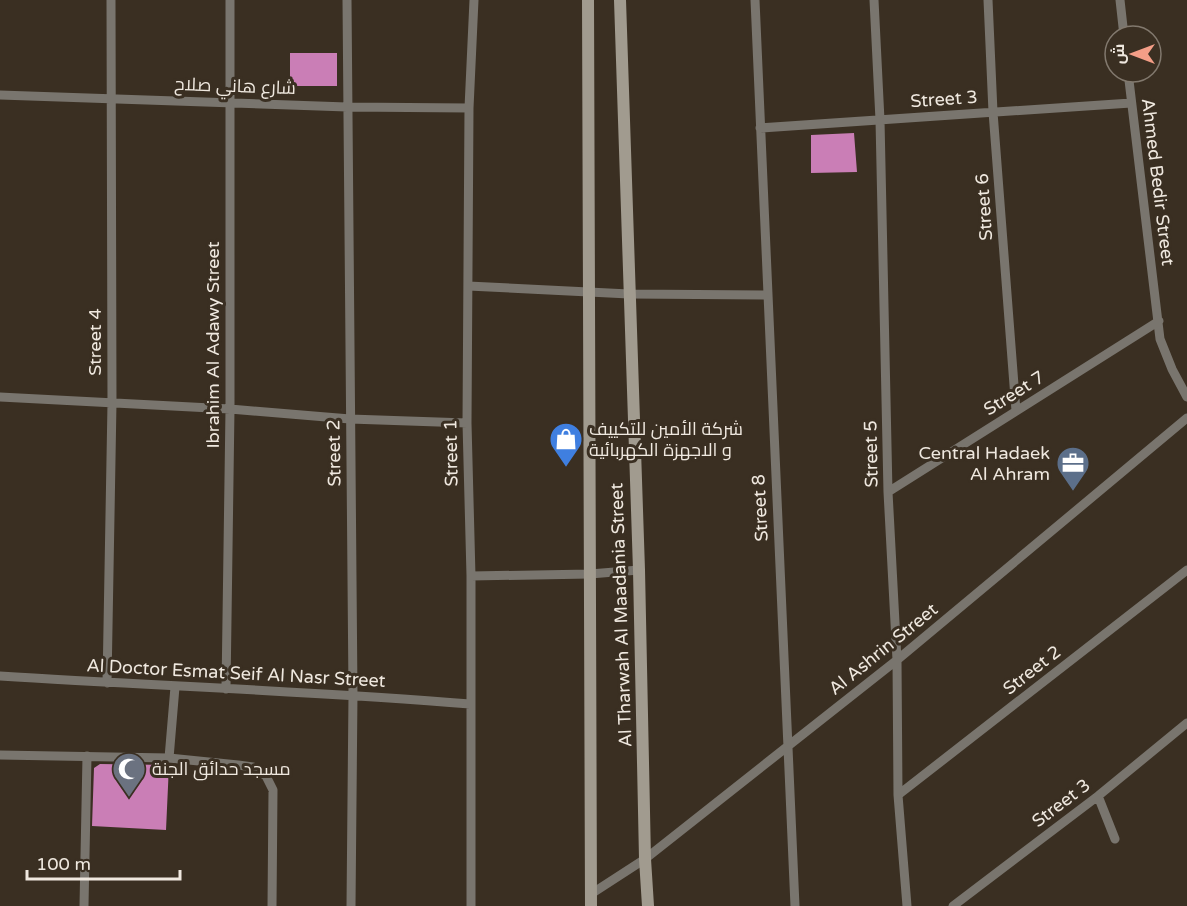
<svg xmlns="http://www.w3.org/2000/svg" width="1187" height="906" viewBox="0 0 1187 906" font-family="'Varela Round',Cairo,sans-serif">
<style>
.building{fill:#ca7eb6}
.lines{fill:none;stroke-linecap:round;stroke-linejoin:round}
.street{stroke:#79756e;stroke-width:9}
.secondary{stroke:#a19b8f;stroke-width:12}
.labels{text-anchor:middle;stroke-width:6;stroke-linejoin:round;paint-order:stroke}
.street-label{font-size:18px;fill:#efe8df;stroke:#3a2f22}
.poi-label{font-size:18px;fill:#efe8df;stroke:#3a2f22;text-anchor:start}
</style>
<rect width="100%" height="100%" fill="#3a2f22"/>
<path class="building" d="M290,53H337V86H290Z
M854,133L857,172L811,173V135Z
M100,764L169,765L166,830L92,826L94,768Z"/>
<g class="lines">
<path class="street" d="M347,0L353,694L351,906
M755,0L795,906
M874,0L880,120L888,492L897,660L898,795L907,906
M988,0L993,112L1016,411
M1120,0L1124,36
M1128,72L1160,339L1172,369L1187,397
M0,95L347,107L469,108
M760,128L1131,103
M468,286L629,294L767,295
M0,397L230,409L350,419L467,423
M888,492L1159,321
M471,576L590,574L639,570
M0,676C157,686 314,691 470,704
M107,683L112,403L111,0
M226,689L230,409V0
M0,755L169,758L238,765L253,767L266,776L273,790L272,906
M169,758L175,687
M898,795L1187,570
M1098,796L1115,839
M591,894L645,859L897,660L1187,418
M84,906L87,756
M471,906V576L467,423L469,108L474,0
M953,906L1098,796L1187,723"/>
<path class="secondary" d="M588,0L591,906
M620,0L639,570L645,859L648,906"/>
</g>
<defs>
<g id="shop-pin" transform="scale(1.725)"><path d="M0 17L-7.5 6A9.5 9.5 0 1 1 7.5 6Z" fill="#3f7fe0" stroke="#3a2f22"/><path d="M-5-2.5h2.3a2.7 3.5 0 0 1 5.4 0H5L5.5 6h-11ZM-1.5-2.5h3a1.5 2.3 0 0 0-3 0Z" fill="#fff"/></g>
<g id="office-pin" transform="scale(1.725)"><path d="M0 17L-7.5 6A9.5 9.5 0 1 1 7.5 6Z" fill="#5c6f8a" stroke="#3a2f22"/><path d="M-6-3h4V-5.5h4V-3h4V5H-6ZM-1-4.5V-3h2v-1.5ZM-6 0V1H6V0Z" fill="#fff"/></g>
<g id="mosque-pin" transform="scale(1.725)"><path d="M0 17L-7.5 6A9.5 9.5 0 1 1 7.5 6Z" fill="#6b7280" stroke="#3a2f22"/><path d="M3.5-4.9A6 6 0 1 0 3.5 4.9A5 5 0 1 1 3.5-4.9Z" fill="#fff"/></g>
</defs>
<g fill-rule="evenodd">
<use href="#shop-pin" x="566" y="439"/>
<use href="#office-pin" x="1073" y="463"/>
<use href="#mosque-pin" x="129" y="769"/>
</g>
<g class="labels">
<g class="street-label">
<text transform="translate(235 86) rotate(2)" y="6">شارع هاني صلاح</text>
<text transform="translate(944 99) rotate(-4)" y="6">Street 3</text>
<text transform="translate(1158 182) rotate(83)" y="6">Ahmed Bedir Street</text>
<text transform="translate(984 207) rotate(-94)" y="6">Street 6</text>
<text transform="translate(95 342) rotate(-90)" y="6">Street 4</text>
<text transform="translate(213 345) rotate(-90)" y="6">Ibrahim Al Adawy Street</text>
<text transform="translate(1014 393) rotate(-32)" y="6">Street 7</text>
<text transform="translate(334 453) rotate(-91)" y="6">Street 2</text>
<text transform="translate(451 453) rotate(-91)" y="6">Street 1</text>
<text transform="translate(871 454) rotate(-91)" y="6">Street 5</text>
<text transform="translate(760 508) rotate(-93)" y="6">Street 8</text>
<text transform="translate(621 615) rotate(-92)" y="6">Al Tharwah Al Maadania Street</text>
<text transform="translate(883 649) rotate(-39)" y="6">Al Ashrin Street</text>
<text transform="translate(1032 670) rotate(-38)" y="6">Street 2</text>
<text transform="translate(236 673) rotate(3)" y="6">Al Doctor Esmat Seif Al Nasr Street</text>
<text transform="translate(1061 803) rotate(-37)" y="6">Street 3</text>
</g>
<g class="poi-label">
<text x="589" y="435">شركة الأمين للتكييف<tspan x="589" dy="21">و الاجهزة الكهربائية</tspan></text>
<text x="1050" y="459" text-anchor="end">Central Hadaek<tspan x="1050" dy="21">Al Ahram</tspan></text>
<text x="152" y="775">مسجد حدائق الجنة</text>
</g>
</g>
<g transform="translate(1133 54) rotate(270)"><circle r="28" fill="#3a2f22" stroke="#82796e" stroke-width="1.5"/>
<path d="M0-4.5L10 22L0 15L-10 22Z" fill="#f49e87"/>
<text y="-9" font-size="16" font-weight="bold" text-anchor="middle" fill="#efe8df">ش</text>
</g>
<path d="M27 870v9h153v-9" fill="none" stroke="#efe8df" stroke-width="3"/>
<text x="36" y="870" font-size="18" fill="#efe8df" stroke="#3a2f22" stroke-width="4.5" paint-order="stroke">100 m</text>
</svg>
